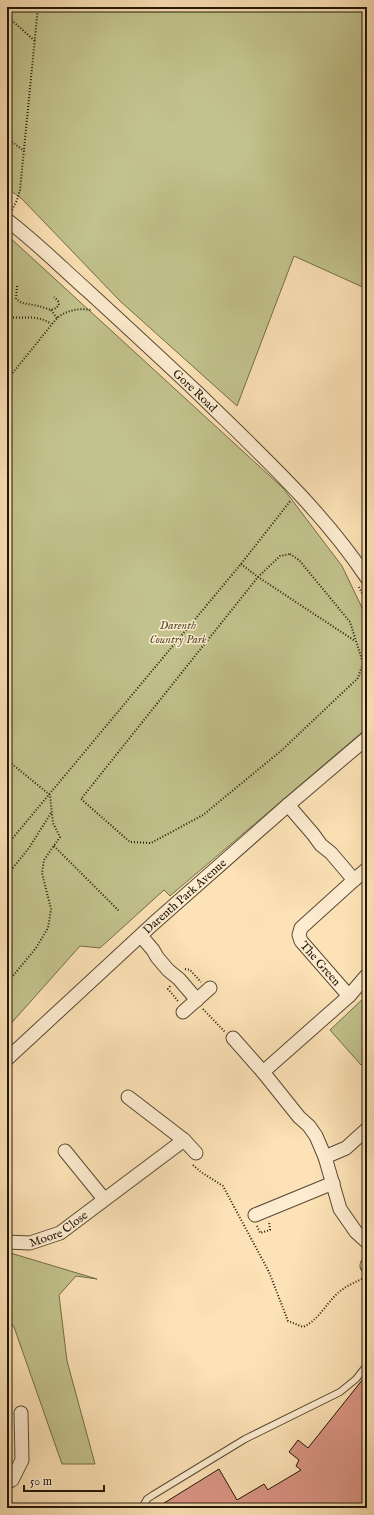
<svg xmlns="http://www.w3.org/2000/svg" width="374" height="1515" viewBox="0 0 374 1515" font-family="'IM FELL English',serif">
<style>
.green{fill:#c2c28c;stroke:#726c4a}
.building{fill:#db9586;stroke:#221708}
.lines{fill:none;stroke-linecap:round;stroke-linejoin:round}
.service-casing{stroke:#584a34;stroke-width:8}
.minor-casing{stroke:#584a34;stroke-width:15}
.path{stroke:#221708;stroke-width:2;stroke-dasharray:1 2;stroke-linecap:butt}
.service{stroke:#fdecd0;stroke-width:6}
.minor{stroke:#fdecd0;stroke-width:13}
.labels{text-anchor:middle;stroke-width:3;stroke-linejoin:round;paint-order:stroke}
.street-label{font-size:12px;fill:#221708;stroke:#fdecd0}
.park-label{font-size:12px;font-style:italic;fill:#5a5336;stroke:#fdecd0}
</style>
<rect width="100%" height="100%" fill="#fce2b6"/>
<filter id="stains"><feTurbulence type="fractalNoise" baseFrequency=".005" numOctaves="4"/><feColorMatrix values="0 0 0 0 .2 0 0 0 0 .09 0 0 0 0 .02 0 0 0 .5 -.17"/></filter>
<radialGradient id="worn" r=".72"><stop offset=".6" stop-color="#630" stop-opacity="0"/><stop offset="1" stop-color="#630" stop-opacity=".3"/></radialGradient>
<path class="green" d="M7,7H367V289L294,256L237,406L120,301L22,199L7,188Z
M7,235L283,488L342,566L367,618V728L170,896L164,890L100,948L80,946L7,1028Z
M367,995V1060L361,1065L330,1030Z
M7,1252L97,1279L76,1276L59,1295L67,1361L95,1464H62L14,1327L7,1318Z"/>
<path class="building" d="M367,1374V1508H156L219,1469L237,1500L264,1484L268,1490L269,1489L301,1470L296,1466L299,1460L289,1452L298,1440L308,1448Z"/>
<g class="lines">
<g class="service-casing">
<path id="service" d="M142,1508L147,1499L153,1495L245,1439L340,1392L356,1379L367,1365"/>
</g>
<g class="minor-casing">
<g id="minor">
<path id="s1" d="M7,220C36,242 62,268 89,292C126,326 163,360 200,395C259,453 321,509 367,578"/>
<path id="s2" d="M288,805L313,834L321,845L331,853L354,880L301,928L299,935L301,941L349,996L263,1072L299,1117L309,1126L316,1136L325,1157L340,1209L356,1232L367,1242"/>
<path d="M354,880L367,869"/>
<path d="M141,936L153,950L157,957L168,970L179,979L197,1000"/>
<path d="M349,996L367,975"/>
<path d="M183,1012L210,988"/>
<path d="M233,1038L263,1072"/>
<path id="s3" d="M7,1059L154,923L288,805L367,738"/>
<path d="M128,1097L184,1140L196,1153"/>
<path d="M65,1151L104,1199"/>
<path d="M325,1157L346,1148L367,1129"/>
<path d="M255,1215L333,1183"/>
<path id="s4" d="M7,1242L30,1243L60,1233L184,1140"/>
<path d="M367,1266V1265"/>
<path d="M7,1482L12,1480L22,1460L21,1413"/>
</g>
</g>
<path class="path" d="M7,16L35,41
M7,138L24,151
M12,210L17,200L20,190L38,7
M17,286L16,299L22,303L39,306L51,310L56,308L59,305L58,301L54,297
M51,310L57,318
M7,317C22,319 38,314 51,324
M7,380L57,318C67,310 79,308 91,310
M290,554L299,560L350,622L363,663L358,678L282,750L203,815L151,843L130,842L81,799L258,577L280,556Z
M241,564L258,577L355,641
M359,587L367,604
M7,760L50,795L53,823L60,837L44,860L42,873L51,909L48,928L36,948L7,983
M7,845L241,564L291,500
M54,846L119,911
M7,875L29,848L51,813
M185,969L190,970L201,982
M170,986L168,989L178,1001
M203,1009L225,1032
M193,1165L201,1172L223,1186L269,1272L288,1321L303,1327C321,1319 327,1300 343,1289C350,1284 358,1281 366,1277
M257,1226L260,1233L270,1230L269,1221"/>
<use href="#service" class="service"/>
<use href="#minor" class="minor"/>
</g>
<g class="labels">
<g class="street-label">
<text dy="4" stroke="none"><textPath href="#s1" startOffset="254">Gore Road</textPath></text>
<text dy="4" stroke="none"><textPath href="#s3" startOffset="241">Darenth Park Avenue</textPath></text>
<text dy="4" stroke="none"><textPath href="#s2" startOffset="215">The Green</textPath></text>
<text dy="4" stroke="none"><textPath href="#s4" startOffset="55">Moore Close</textPath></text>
</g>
<g class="park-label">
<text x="178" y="629">Darenth<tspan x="178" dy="14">Country Park</tspan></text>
</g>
</g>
<rect width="374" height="1515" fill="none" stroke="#fce2b6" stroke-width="24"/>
<rect x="8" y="8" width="358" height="1499" fill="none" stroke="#221708" stroke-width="2"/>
<rect x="12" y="12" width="350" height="1491" fill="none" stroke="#221708"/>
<path d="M24 1485v6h80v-6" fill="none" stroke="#221708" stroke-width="2"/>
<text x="30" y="1485" font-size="12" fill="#221708" stroke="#fdecd0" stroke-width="3" paint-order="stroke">50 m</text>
<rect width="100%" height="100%" filter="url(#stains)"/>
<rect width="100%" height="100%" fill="url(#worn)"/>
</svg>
